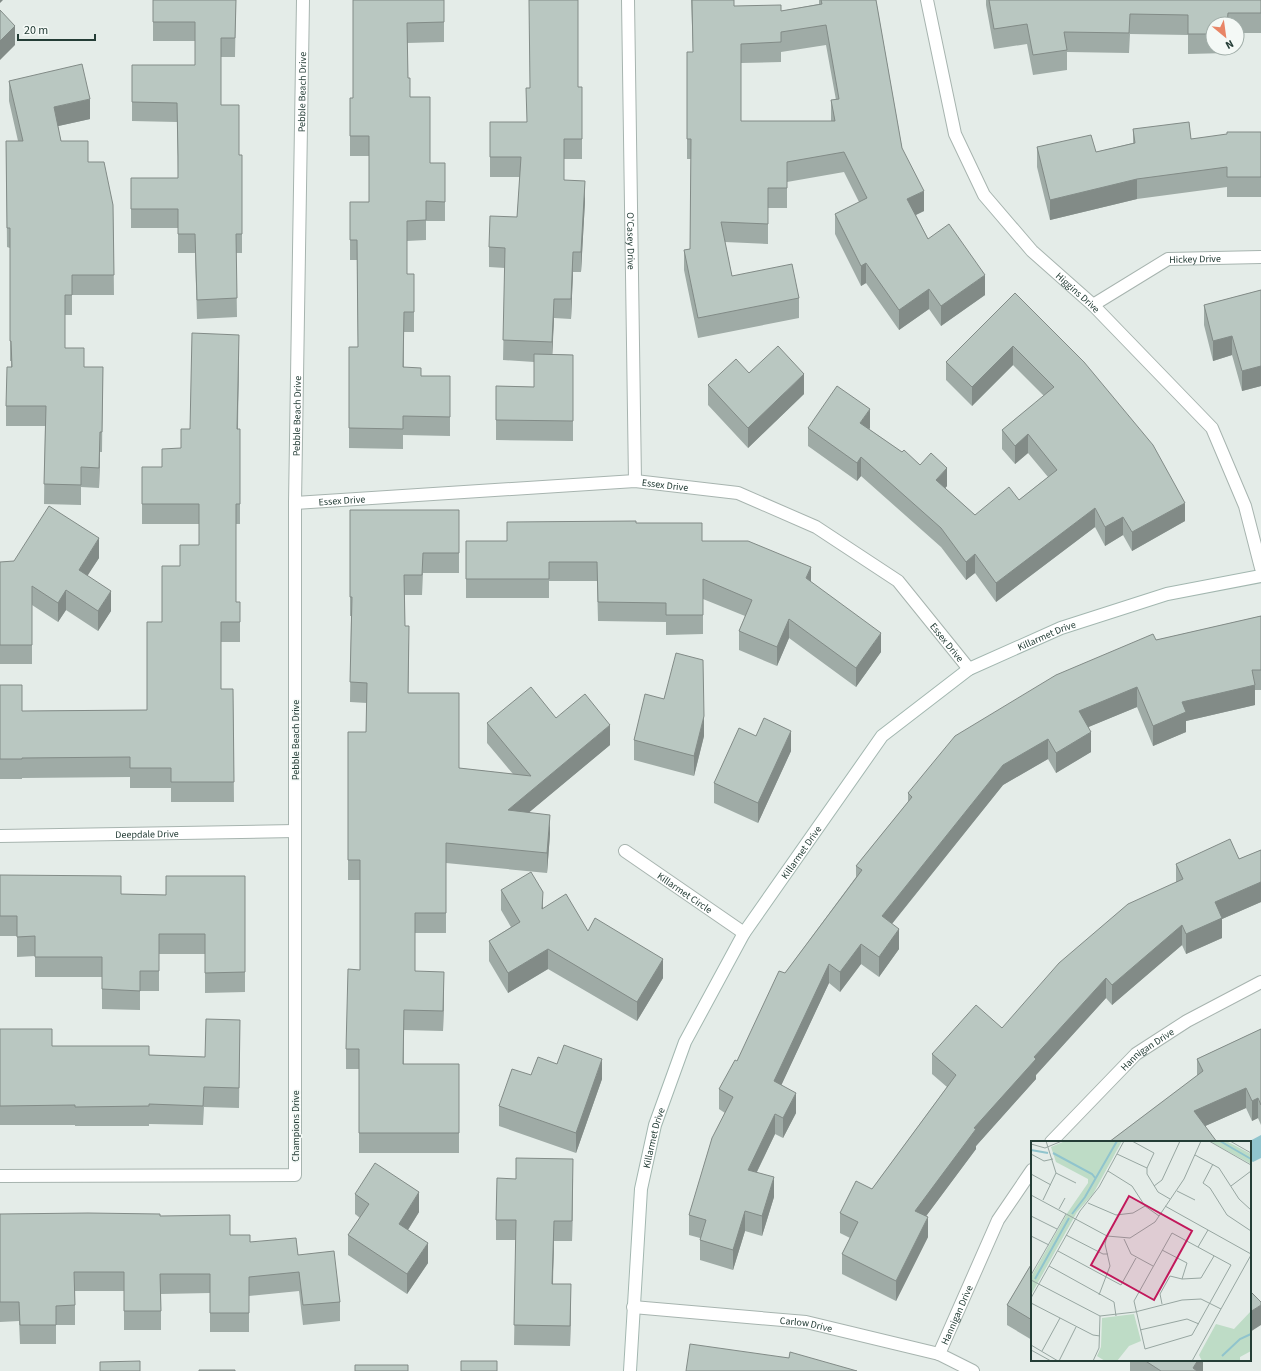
<svg xmlns="http://www.w3.org/2000/svg" width="1261" height="1371" viewBox="0 0 1261 1371" font-family="'Source Sans 3',sans-serif">
<style>
.water{fill:#90c4cd}
.lines{fill:none;stroke-linecap:round;stroke-linejoin:round}
.street-casing{stroke:#a7b4af;stroke-width:14}
.secondary-casing{stroke:#a3b7b0;stroke-width:14}
.street{stroke:#fff;stroke-width:12}
.secondary{stroke:#fff;stroke-width:12}
.wall{fill:#9faba6;fill-rule:evenodd}
.shaded-wall{fill:#828b87}
.building{fill:#b9c7c1;stroke:#828b87;fill-rule:evenodd}
.labels{text-anchor:middle;stroke-width:3;stroke-linejoin:round;paint-order:stroke}
.street-label{font-size:10px;fill:#243d36;stroke:#f4f9f6}
.inset-river{fill:none;stroke:#90c4cd;stroke-width:2}
.inset-road{fill:none;stroke:#97a6a1;stroke-width:1}
.view{fill:#c2185b;fill-opacity:0.15;stroke:#c2185b;stroke-width:2}
.inset-edge{fill:none;stroke:#243d36;stroke-width:2}
</style>
<rect width="100%" height="100%" fill="#e4ece8"/>
<path class="water" d="M1261,1135V1158L1253,1162L1250,1160V1142H1248Z"/>
<g class="lines">
<g class="street-casing">
<g id="street">
<path id="s1" d="M628,0L635,481"/>
<path id="s2" d="M927,0L955,134L984,195L1032,251L1093,305L1212,428L1245,506L1261,568"/>
<path id="s3" d="M1093,305L1168,259L1261,257"/>
<path id="s4" d="M295,503L635,481L738,493L816,527L898,581L969,669"/>
<path id="s5" d="M0,836L295,831"/>
<path id="s6" d="M625,851L744,933"/>
<path id="s7" d="M1051,1142L1136,1054L1187,1021L1261,982"/>
<path id="s8" d="M0,1176L295,1175V503L303,0"/>
<path id="s9" d="M633,1307L806,1322L939,1354L973,1371"/>
<path id="s10" d="M939,1354L998,1220L1032,1170"/>
</g>
</g>
<g class="secondary-casing">
<g id="secondary">
<path id="s11" d="M630,1371L641,1189L655,1125L685,1042L744,933L882,736L969,669L1061,628L1167,594L1261,576"/>
</g>
</g>
<use href="#street" class="street"/>
<use href="#secondary" class="secondary"/>
</g>
<path class="wall" d="M153,0H236L235,57H221V105L239,155H242V253H236L237,317L197,319L195,253H178V228H131V178H178L177,122L132,121V65H195V41H153Z
M353,0H444V42L407,43L408,78L410,97L430,163H445V221H426V240L407,241V274H414V332H404V367L421,376H450V436L403,435V449L349,448V347H358L357,260H350V202H369V156H350V98H353Z
M691,0H734V6L781,11L819,4V0H876L902,148L924,211L916,215L928,239L985,295L941,326L929,309L899,330L866,283L861,286L835,234V214L859,202L844,172L787,182V208H768V244L725,242L732,276L799,298V318L698,338L684,270V250L690,249L691,159H687V52H693ZM826,45L836,100H831V121H741V63L781,62V52Z
M986,0H1261V33H1237V24H1213V48H1227V53L1188,54V35L1130,34L1129,53L1067,52V70L1033,75L1027,44L994,49L986,5Z
M9,81L90,119L58,126L61,141L88,162L113,205L114,295H72V315H65V348L84,367H103L102,452H100L99,488L81,487V505L44,504L45,426H6V406L11,367V361H10V248L7,247L6,141H18L9,101Z
M578,87H582V159H564V180L585,201L581,272H573L571,319L554,318L552,354L573,355V441L496,440V386L534,387V362L503,360L505,268L489,267V247L517,217L520,177H490V122H527Z
M1133,129L1191,139L1261,132V197H1227V187L1137,199L1050,220L1037,167V147L1096,152L1133,143Z
M1261,290V386L1242,391L1232,355L1213,361L1204,325V305Z
M1015,293L1185,521L1132,551L1123,535L1105,546L1095,527L996,602L975,573L966,580L941,547L861,476L857,481L808,446V428H870L869,429L920,465L947,486L945,488L975,515L1019,500L1048,477L1028,453L1015,464L1002,449V430L1044,396L1013,365L972,406L946,380V362Z
M239,355L238,429H240V524H236V602H240V642H221V689H233L234,802H171V788H130V777L22,778V779H0V685L22,711L147,710L162,622L180,566L199,545V524H142V467H162L181,448L190,429Z
M708,385L804,394L748,448L708,405Z
M350,510H459V573H423L422,595H405V626L409,646L408,693L459,768L513,774L487,743V723L556,718L610,745L529,812L550,834L547,873L446,863V933H415V971L444,992L443,1031L404,1030V1064H459V1153H359V1069H346V1049L360,970V880H348V732H366L367,703L350,702L351,616H350Z
M636,523L702,541L811,582L881,652L856,687L789,638L777,666L739,650V631L745,616L703,599V634L666,635V622L598,621L597,581H549V598H466V541H507Z
M99,558L87,575L111,611L98,631L66,610L58,622L32,605V664H0V562Z
M1261,616V690H1255V705L1186,721V732L1153,746L1137,707L1088,727L1091,752L1056,773L1048,759L1003,785L892,924L899,949L879,977L861,964L840,992L829,983L781,1085L796,1113L783,1138L775,1134L757,1172L774,1197L762,1236L745,1231L733,1270L700,1260V1238L689,1235V1215L725,1113L719,1109V1089L737,1061L785,973L856,877V866L908,802V793L1156,640Z
M664,699L704,736L694,776L634,760V740Z
M756,736L791,751L758,823L714,803V783Z
M1261,850V902L1222,919V938L1186,954L1182,945L1112,1005L1106,998L1036,1075V1079L976,1146V1149L926,1216L928,1237L896,1301L842,1274V1254L850,1238L840,1233V1213L872,1189L947,1087L932,1074V1054L1002,1028L1176,882V864L1239,859Z
M0,875L121,894L166,895L245,876V992L205,993V954H159V991H140V1010L102,1009V977H35V956L17,957V936H0Z
M501,890L543,908L588,931L663,978L637,1021L548,969L508,993L489,961V941L511,927L501,910Z
M240,1020L239,1108L204,1107L203,1125L149,1124V1126H75V1125H0V1029L52,1046L149,1055L205,1057Z
M1261,1029V1125L1258,1118L1252,1121L1246,1108L1205,1126L1109,1142L1197,1076V1059Z
M531,1075L602,1079L576,1153L499,1126V1106Z
M516,1179H573L572,1241H554L553,1284L571,1304L570,1346L514,1345L516,1240H496V1220Z
M355,1194L419,1212L408,1230L428,1263L407,1294L348,1255V1235L360,1218L355,1214Z
M0,1214L160,1216L230,1235L250,1242L298,1255L340,1302V1321L303,1325L299,1291L249,1296V1332H210V1293L161,1294V1330H124V1291H75V1325H56V1344H20L19,1321L0,1322Z
M1032,1263V1340L1007,1325V1305Z
M1130,1360H1203V1371H1130Z"/>
<path class="shaded-wall" d="M0,0H3L0,3Z
M15,26V45L0,60V41Z
M90,99V119L54,127V107Z
M1137,179V199L1050,220V200Z
M585,181V201L581,272V252Z
M924,191V211L907,219V199Z
M573,252V272L571,319V299Z
M866,263V283L861,286V266Z
M985,275V295L941,326V306Z
M929,289V309L899,330V310Z
M554,299V318L552,362V342Z
M239,335V355L237,449V429Z
M1232,336V355L1213,361V341Z
M1013,346V365L972,406V387Z
M1261,366V386L1242,391V371Z
M804,374V394L748,448V428Z
M870,409V428L860,442V423Z
M100,432V452L99,488V468Z
M1028,434V453L1015,464V446Z
M861,457V476L857,481V463Z
M947,468V486L936,499V480Z
M1185,503V521L1132,551V532Z
M1095,508V527L996,602V583Z
M1123,517V535L1105,546V527Z
M99,538V558L79,589V570Z
M975,554V573L966,580V562Z
M811,567V586L806,578Z
M66,590V610L58,622V603Z
M111,591V611L98,631V611Z
M789,619V638L777,666V647Z
M409,626V646L408,713V693Z
M881,633V652L856,687V668Z
M1255,685V705L1186,721V732L1153,746V726L1182,702Z
M1137,687V707L1079,731V711Z
M704,716V736L694,776V756Z
M610,725V745L508,830V810Z
M791,731V751L758,823V803Z
M1091,732V752L1056,773V753Z
M1048,739V759L1003,785L882,936V916L1003,765Z
M550,815V834L547,873V853Z
M1261,882V902L1222,919V938L1186,954V934L1215,902Z
M543,892V912L542,909Z
M1182,925V945L1112,1005V985Z
M899,929V949L879,977V957Z
M861,944V964L840,992V972Z
M548,949V969L508,993V973Z
M663,959V978L637,1021V1002Z
M829,964V983L774,1101V1081Z
M444,972V992L443,1031V1011Z
M1106,978V998L1036,1075V1079L976,1146V1149L915,1231V1211L974,1128L1034,1057Z
M602,1059V1079L576,1153V1133Z
M1246,1088V1108L1194,1131V1111Z
M796,1093V1113L783,1138V1118Z
M1258,1098V1118L1252,1121V1101Z
M775,1114V1134L748,1190V1170Z
M573,1159V1179L572,1241V1221Z
M774,1177V1197L762,1236V1216Z
M419,1192V1212L399,1244V1224Z
M745,1211V1231L733,1270V1250Z
M928,1217V1237L896,1301V1281Z
M554,1221V1241L552,1303V1284Z
M428,1243V1263L407,1294V1274Z
M571,1284V1304L570,1346V1326Z
M1261,1305V1325L1250,1332V1312Z
M1198,1360H1203V1371H1193V1368Z"/>
<path class="building" d="M153,0H236L235,38H221V105H239V155H242V234H236L237,298L197,300L195,234H178V209H131V178H178V156L177,103L132,102V65H195V22H153Z
M353,0H444V22L407,23L408,78H410V97H430V163H445V202L426,201V220L407,221V274H414V312H404L403,367L421,368V376H450V417L403,416V429L349,428V347H358L357,240H350V202H369V136H350V98H353Z
M529,0H578V87H582V139H564V180L585,181L581,252H573L571,299H554L552,342L503,340L505,248L489,247L490,216L517,217L521,157H490V122H527L526,88H530Z
M692,0H734V6L781,5V11L822,4L821,0H876L902,148L924,191L907,199L928,239L949,224L985,275L941,306L929,289L899,310L866,263L861,266L835,214L867,198L844,152L787,162V188H768V224L721,222L732,276L792,264L799,298L698,318L684,250L690,249L691,139H687V52H693ZM826,25L839,99L831,100L835,121H741V44L781,42V32Z
M989,0H1261V13H1228L1227,24H1213V34H1188V15L1130,14L1129,33L1064,32L1067,50L1033,55L1027,24L994,29Z
M0,10L15,26L0,41Z
M82,64L90,99L54,107L61,141H88V162H104L113,205L114,275H72V295H65V348H84V367H103L102,432H100L99,468L81,467V485L44,484L46,406H6L7,367H12L11,341H10V228H7L6,141H23L9,81Z
M1189,122L1191,139L1227,134V132H1261V177H1227V167L1137,179L1050,200L1037,147L1091,135L1096,152L1135,143L1133,129Z
M1261,290V366L1242,371L1232,336L1213,341L1204,305Z
M1015,293L1084,362L1153,445L1185,503L1132,532L1123,517L1105,527L1095,508L996,583L975,554L966,562L941,528L861,457L857,463L808,428L837,386L870,409L860,423L902,452L904,450L920,465L931,453L947,468L936,480L975,515L1009,487L1019,500L1057,470L1028,434L1015,446L1002,430L1054,387L1013,346L972,387L946,362Z
M192,333L239,335L237,429H240V504H236V602H240V622H221V689H233L234,782H171V768H130V757L22,758V759H0V685H22V711L147,710V622H162V566H180V545H199V504H142V467H162V449L181,448V429H190Z
M778,346L804,374L748,428L708,385L736,359L749,373Z
M534,354L573,355V421L496,420V386L534,387Z
M49,506L99,538L79,570L111,591L98,611L66,590L58,603L32,586V645H0V562L14,561Z
M350,510H459V553H423L422,575H404L405,626H409L408,693H459V768L531,776L487,723L531,687L556,718L585,694L610,725L508,810L550,815L547,853L446,843V913H415V971L444,972L443,1011L404,1010L403,1064H459V1133H359V1049H346L348,969L360,970V860H348V732H366L367,683L350,682L352,597H350Z
M636,521V523H702V541H748L811,567L806,578L881,633L856,668L789,619L777,647L739,631L752,600L703,579V615H666V603L598,602L597,562H549V579H466V541H507V522Z
M1261,616V670H1252L1255,685L1182,702L1186,712L1153,726L1137,687L1079,711L1091,732L1056,753L1048,739L1003,765L882,916L899,929L879,957L861,944L840,972L829,964L774,1081L796,1093L783,1118L775,1114L748,1170L774,1177L762,1216L745,1211L733,1250L700,1240L706,1220L689,1215L712,1138L733,1097L719,1089L735,1060L737,1061L779,971L785,973L862,870L856,866L912,797L908,793L955,736L1056,675L1153,634L1156,640Z
M676,653L703,660L704,716L694,756L634,740L645,694L664,699Z
M764,718L791,731L758,803L714,783L739,728L756,736Z
M1230,839L1239,859L1261,850V882L1215,902L1222,918L1186,934L1182,925L1112,985L1106,978L1034,1057L1036,1059L974,1128L976,1129L915,1211L928,1217L896,1281L842,1254L858,1222L840,1213L856,1181L872,1189L956,1075L932,1054L976,1005L1002,1028L1059,963L1128,904L1183,879L1176,864Z
M531,872L543,892L542,909L566,894L588,931L595,918L663,959L637,1002L548,949L508,973L489,941L520,922L501,890Z
M0,875L121,876V894L166,895V876H245V972L205,973V934H159V971H140V991L102,989V957H35V936L17,937V916H0Z
M206,1019L240,1020L239,1088L204,1087L203,1106L149,1104V1106L75,1107V1105L0,1106V1029H52V1046H149V1055L205,1057Z
M1261,1029V1105L1258,1098L1252,1101L1246,1088L1194,1111L1217,1142H1109L1203,1071L1197,1059Z
M564,1045L602,1059L576,1133L499,1106L512,1069L531,1075L538,1057L557,1064Z
M516,1158L573,1159L572,1221H554L552,1284H571L570,1326L514,1325L516,1220H496L497,1178L516,1179Z
M375,1163L419,1192L399,1224L428,1243L407,1274L348,1235L369,1204L355,1194Z
M88,1213L160,1214V1216L230,1215V1235H250V1242L296,1238L298,1255L334,1251L340,1302L303,1305L299,1272L249,1277V1313H210V1274H160L161,1311H124V1272H74L75,1305L56,1306V1325H20L19,1302H0V1214Z
M1032,1263V1320L1007,1305Z
M1250,1291L1261,1302V1305L1250,1312Z
M690,1344L789,1358L790,1352L857,1371H686Z
M1144,1360H1198L1193,1368L1197,1371H1161Z
M140,1361V1371H100V1362Z
M461,1361H497V1371H461Z
M355,1365H408V1371H355Z
M199,1370H235V1371H199Z"/>
<g class="labels">
<g class="street-label">
<text dy="4" stroke="none"><textPath href="#s8" startOffset="1378">Pebble Beach Drive</textPath></text>
<text dy="4" stroke="none"><textPath href="#s1" startOffset="241">O'Casey Drive</textPath></text>
<text dy="4" stroke="none"><textPath href="#s3" startOffset="115">Hickey Drive</textPath></text>
<text dy="4" stroke="none"><textPath href="#s2" startOffset="340">Higgins Drive</textPath></text>
<text dy="4" stroke="none"><textPath href="#s8" startOffset="1054">Pebble Beach Drive</textPath></text>
<text dy="4" stroke="none"><textPath href="#s4" startOffset="371">Essex Drive</textPath></text>
<text dy="4" stroke="none"><textPath href="#s4" startOffset="47">Essex Drive</textPath></text>
<text dy="4" stroke="none"><textPath href="#s11" startOffset="895">Killarmet Drive</textPath></text>
<text dy="4" stroke="none"><textPath href="#s4" startOffset="706">Essex Drive</textPath></text>
<text transform="translate(295 740) rotate(-90)" y="4">Pebble Beach Drive</text>
<text dy="4" stroke="none"><textPath href="#s5" startOffset="147">Deepdale Drive</textPath></text>
<text dy="4" stroke="none"><textPath href="#s11" startOffset="559">Killarmet Drive</textPath></text>
<text dy="4" stroke="none"><textPath href="#s6" startOffset="73">Killarmet Circle</textPath></text>
<text dy="4" stroke="none"><textPath href="#s7" startOffset="134">Hannigan Drive</textPath></text>
<text transform="translate(295 1126) rotate(-90)" y="4">Champions Drive</text>
<text dy="4" stroke="none"><textPath href="#s11" startOffset="235">Killarmet Drive</textPath></text>
<text dy="4" stroke="none"><textPath href="#s10" startOffset="43">Hannigan Drive</textPath></text>
<text dy="4" stroke="none"><textPath href="#s9" startOffset="174">Carlow Drive</textPath></text>
</g>
</g>
<g transform="translate(1031 1141)">
<rect width="220" height="220" fill="#e4ece8"/>
<path d="M34,0H91L62,53L46,71L0,154V136L37,71L57,42V38L25,21L20,6ZM180,1H197L220,13V23ZM220,170V210L209,216V220H171L168,214L185,183L203,188ZM103,173L110,200L98,205L86,220H74L66,215L70,206L71,177Z" fill="#bedcc6"/>
<path class="inset-river" d="M189,0L220,18M0,9L17,12M22,12L61,33L65,38M41,73L54,56L86,0M4,138L38,77M191,215L209,198L220,193"/>
<path class="inset-road" d="M101,0L123,12L116,27V33L127,51L139,58M178,0L220,24M199,0L220,12M0,3L14,7L31,0M0,13L13,20L22,18M86,13L116,27M164,14L188,27L208,58L220,69M182,23L172,42L179,47L196,74L220,90M77,30L101,45L114,65L128,75M25,32L45,42M0,33L20,44M123,45L131,39L149,0M200,45L220,30M146,50L164,59M0,54L76,95L99,97L124,81L153,38L170,0M12,59L25,32L15,0M57,62L85,74L102,72L114,65M134,65L220,113M28,68L34,57M0,75L26,88M141,92L200,124L161,194L114,208L103,160ZM35,94L72,113H77M0,95L18,104M93,98L100,113L122,125M167,106L177,89M131,109L156,122L151,138M27,110L90,144L105,117M18,125L83,161L85,175M0,134L35,73M0,139L69,175L104,171L151,159L170,158L190,168M68,154L79,125L74,103L76,95M0,157L49,70L68,46L93,0M0,162L62,194L69,195M131,163L129,153L139,135L151,138L170,137L183,115M109,189L156,178L168,183M0,204L27,220M0,209L20,220M11,210L29,177M28,220L45,186M62,220L68,207L69,175M161,220L220,114"/>
<path class="view" d="M98,55L161,90L123,159L60,124Z"/>
<rect width="220" height="220" class="inset-edge"/>
</g>
<g transform="translate(1225 36) rotate(151)"><circle r="19" fill="#f4f9f6" stroke="#a1aea9"/>
<path d="M0-3L7 15L0 10L-7 15Z" fill="#e88566"/>
<text y="-6" font-size="11" font-weight="bold" text-anchor="middle" fill="#243d36">N</text>
</g>
<path d="M18 34v6h77v-6" fill="none" stroke="#243d36" stroke-width="2"/>
<text x="24" y="34" font-size="12" fill="#243d36" stroke="#f4f9f6" stroke-width="3" paint-order="stroke">20 m</text>
</svg>
